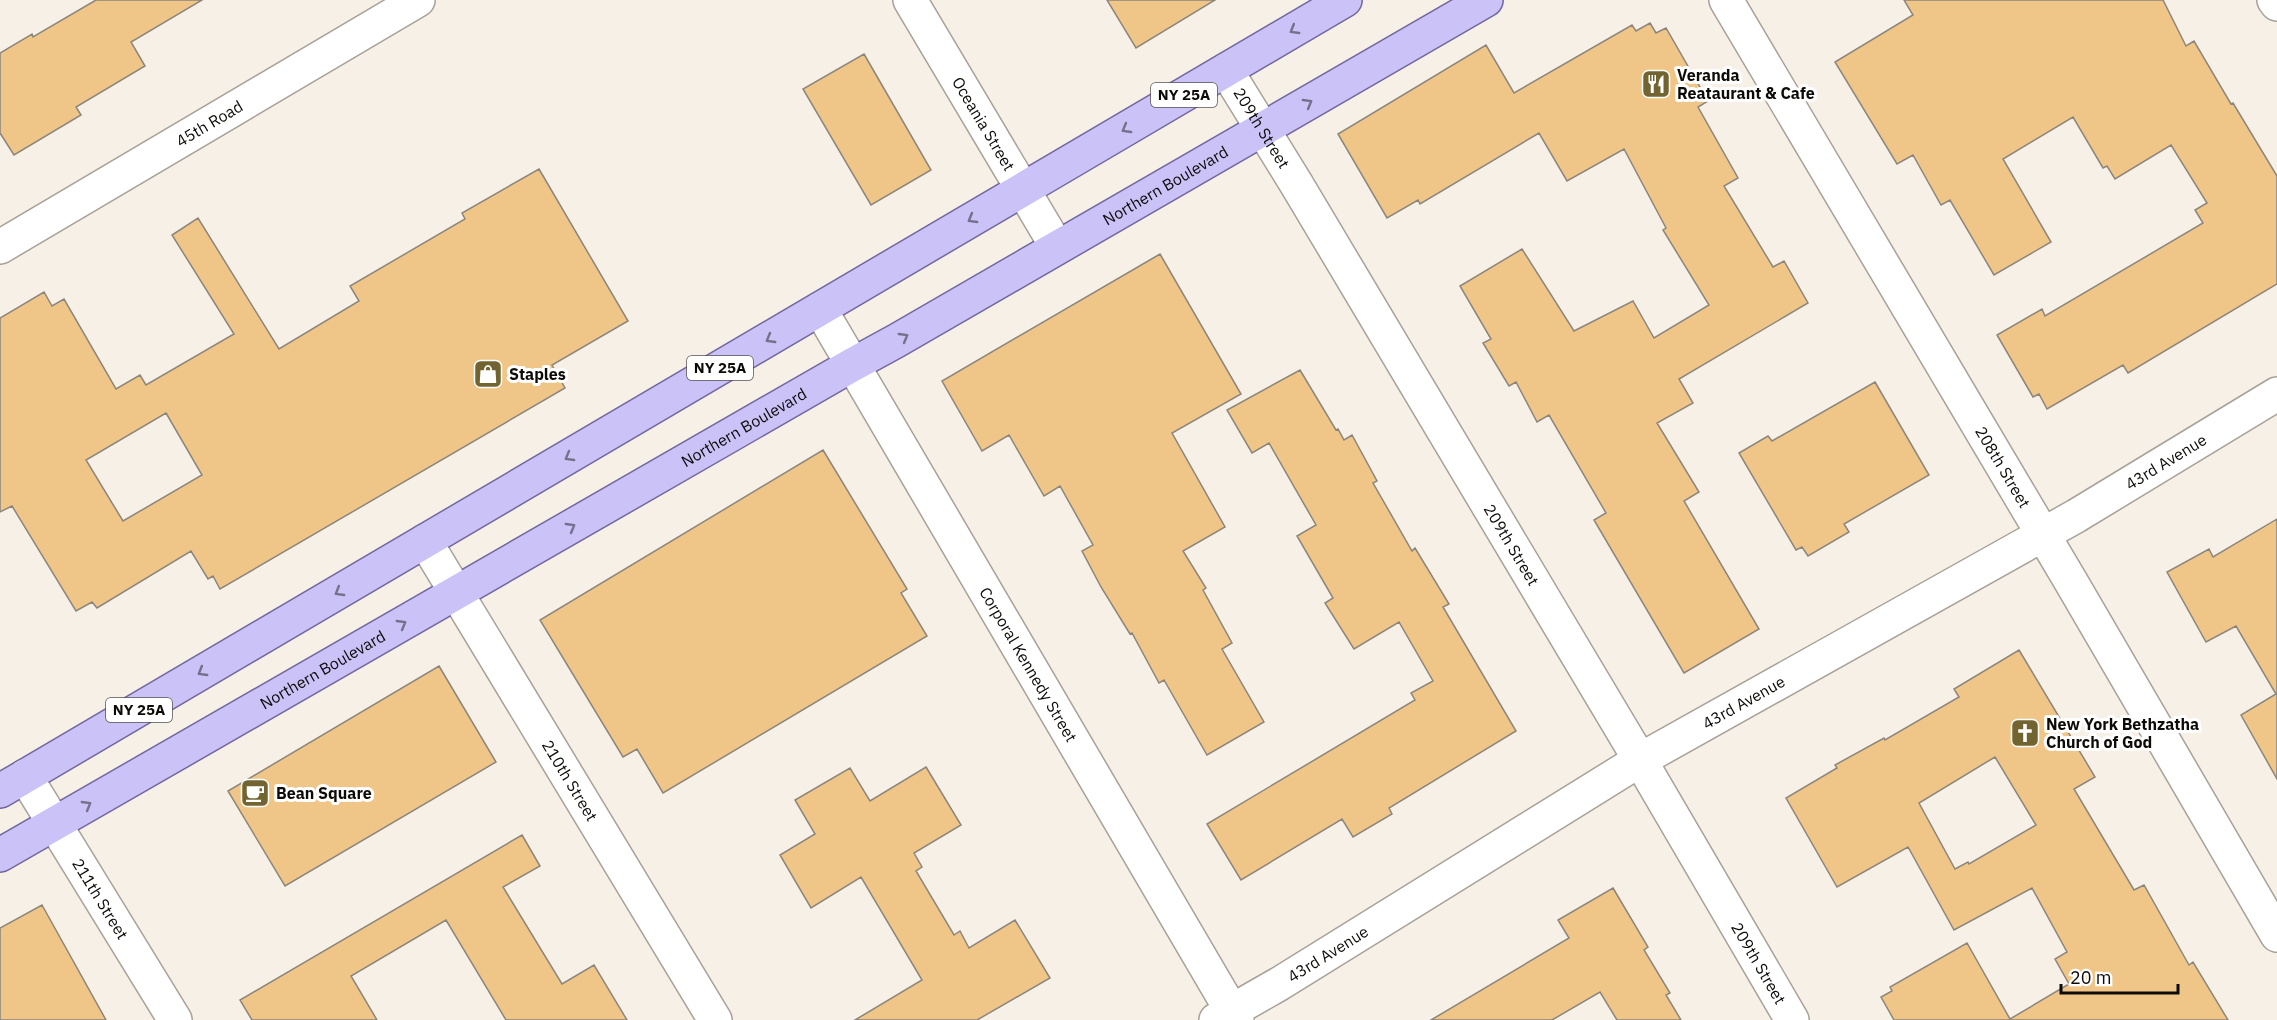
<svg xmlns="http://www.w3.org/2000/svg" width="2277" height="1020" viewBox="0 0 2277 1020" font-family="'IBM Plex Sans',sans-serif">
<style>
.building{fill:#f0c688;stroke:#8c857c;stroke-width:1.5;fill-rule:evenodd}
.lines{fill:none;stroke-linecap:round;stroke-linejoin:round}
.minor-casing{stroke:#a8a198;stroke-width:36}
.primary-casing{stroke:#72689f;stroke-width:36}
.minor{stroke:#fff;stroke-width:33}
.primary{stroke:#cbc2f7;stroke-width:33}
.oneway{stroke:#76708b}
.labels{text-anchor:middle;stroke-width:6;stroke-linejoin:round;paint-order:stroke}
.shield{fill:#fefefe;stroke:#555452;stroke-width:1.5}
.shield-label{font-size:15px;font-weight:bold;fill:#0d0b08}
.poi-label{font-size:16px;font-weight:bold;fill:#0d0b08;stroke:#fefefe;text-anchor:start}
.street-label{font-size:16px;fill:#0d0b08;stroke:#fefefe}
</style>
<rect width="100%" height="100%" fill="#f7f0e6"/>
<path class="building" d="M96,0H202L131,42L145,66L76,107L81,115L14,155L0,133V53L32,34L33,37Z
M1107,0H1215L1136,48Z
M1904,0H2163L2186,46L2194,41L2231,104L2233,103L2277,176V284L2128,373L2123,365L2047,409L2039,394L2033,397L1997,335L2042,309L2045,316L2203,223L2195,210L2207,203L2171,145L2115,179L2107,166L2103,168L2073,117L2003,159L2051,242L1994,275L1950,200L1941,205L1913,155L1897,164L1835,62L1913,15Z
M1650,23L1656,33L1666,28L1708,101L1698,107L1738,178L1724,186L1773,267L1784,261L1808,303L1679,379L1693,403L1657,423L1699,492L1684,501L1759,629L1684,673L1594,520L1606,513L1549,415L1537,422L1516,382L1509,386L1483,343L1491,339L1460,286L1522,249L1574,331L1633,301L1654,338L1709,305L1663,230L1666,228L1624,149L1567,181L1539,133L1420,204L1418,200L1387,218L1338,134L1486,45L1514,93L1632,25L1636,31Z
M864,54L931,170L871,205L803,89Z
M539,169L628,321L552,365L565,388L220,589L213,576L208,579L191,551L97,608L92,602L76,611L12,506L0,512V318L44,292L52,306L64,299L116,389L140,375L146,385L234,334L172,235L198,218L279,349L359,301L350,286L465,219L462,213ZM166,413L202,475L123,521L86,460Z
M1160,254L1241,394L1172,433L1225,527L1183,551L1206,588L1203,590L1232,643L1222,649L1264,722L1207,755L1164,680L1159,683L1132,633L1130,634L1101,587L1082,551L1093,545L1060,486L1044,496L1009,435L982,451L942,381Z
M1300,370L1336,430L1338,429L1344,440L1352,435L1377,481L1373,483L1412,551L1415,548L1449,604L1443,607L1516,731L1389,808L1392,814L1353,837L1342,819L1241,880L1207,824L1415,700L1411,693L1433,681L1399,622L1354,649L1325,603L1333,598L1297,536L1316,525L1269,443L1252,453L1227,410Z
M1875,382L1929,475L1844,524L1849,532L1808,556L1802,547L1796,550L1739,453L1768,436L1772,441Z
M823,450L907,589L901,593L927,636L663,793L637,749L623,757L540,620Z
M2277,519V779L2241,715L2276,694L2236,626L2206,642L2167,572L2209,549L2213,557Z
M2019,650L2095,777L2074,789L2134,890L2144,885L2189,965L2193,962L2228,1020H1894L1881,997L1892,991L1890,987L1967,943L2010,1019L2069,984L2055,959L2067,952L2032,888L1954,930L1908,847L1837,887L1786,798L1837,768L1835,765L1884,738L1885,740L1959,697L1954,689ZM1995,757L2036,825L1969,864L1968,862L1955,869L1919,803Z
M439,666L496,762L285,886L228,791Z
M926,767L961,825L914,853L922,867L916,871L954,935L960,931L969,948L1015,920L1050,978L977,1020H855L922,980L861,877L811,908L780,855L815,834L795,800L850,768L870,801Z
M522,835L540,866L503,887L562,984L594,965L627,1020H506L446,920L351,976L377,1020H252L240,1000Z
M1613,888L1648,947L1644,950L1670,993L1666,995L1681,1020H1617L1600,992L1552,1020H1431L1569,938L1558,920Z
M42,905L106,1020H0V928Z"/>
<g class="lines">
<g class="minor-casing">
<g id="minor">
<path id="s1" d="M910,0L1057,247"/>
<path id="s2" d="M1726,0L2070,580L2277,935"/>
<path d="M2274,0L2277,4"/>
<path id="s3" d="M1226,70L1297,185L1640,760L1792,1020"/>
<path id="s4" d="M0,247L418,0"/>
<path id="s5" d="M820,309L1237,1020"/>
<path id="s6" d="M425,541L715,1020"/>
<path id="s7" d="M25,776L175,1020"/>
<path id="s8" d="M1216,1020L1279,984L1640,760L2076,516L2277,394"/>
</g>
</g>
<g class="primary-casing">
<g id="primary">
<path d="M0,791L1345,0"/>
<path id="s9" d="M0,855L852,365L896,341L1486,0"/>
</g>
</g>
<use href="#minor" class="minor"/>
<use href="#primary" class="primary"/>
</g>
<defs><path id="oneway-chevron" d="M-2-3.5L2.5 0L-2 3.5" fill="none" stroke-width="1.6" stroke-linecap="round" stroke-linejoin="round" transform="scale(1.5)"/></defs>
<g class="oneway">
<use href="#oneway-chevron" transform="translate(1294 30) rotate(149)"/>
<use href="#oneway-chevron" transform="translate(1308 103) rotate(-30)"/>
<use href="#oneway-chevron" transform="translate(1126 129) rotate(150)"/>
<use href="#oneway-chevron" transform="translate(972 219) rotate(150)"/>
<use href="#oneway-chevron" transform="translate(904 337) rotate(-30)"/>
<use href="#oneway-chevron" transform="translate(770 339) rotate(150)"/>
<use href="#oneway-chevron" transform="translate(569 457) rotate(150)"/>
<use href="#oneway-chevron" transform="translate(571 527) rotate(-30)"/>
<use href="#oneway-chevron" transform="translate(339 592) rotate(149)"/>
<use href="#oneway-chevron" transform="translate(402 624) rotate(-30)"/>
<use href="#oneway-chevron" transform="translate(202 672) rotate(149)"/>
<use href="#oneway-chevron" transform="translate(87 805) rotate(-30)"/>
</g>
<defs>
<g id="restaurant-square" transform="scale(1.5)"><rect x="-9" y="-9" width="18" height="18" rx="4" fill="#726431" stroke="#fefefe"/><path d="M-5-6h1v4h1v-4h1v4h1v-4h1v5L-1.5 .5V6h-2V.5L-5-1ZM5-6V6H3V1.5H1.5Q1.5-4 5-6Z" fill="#fff"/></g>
<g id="shop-square" transform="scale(1.5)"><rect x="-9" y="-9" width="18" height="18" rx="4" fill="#726431" stroke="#fefefe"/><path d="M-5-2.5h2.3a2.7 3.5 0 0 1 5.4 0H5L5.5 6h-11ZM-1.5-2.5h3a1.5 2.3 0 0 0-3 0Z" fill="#fff"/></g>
<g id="church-square" transform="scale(1.5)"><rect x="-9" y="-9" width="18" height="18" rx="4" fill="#726431" stroke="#fefefe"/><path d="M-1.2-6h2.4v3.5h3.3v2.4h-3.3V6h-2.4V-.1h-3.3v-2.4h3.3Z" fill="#fff"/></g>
<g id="cafe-square" transform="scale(1.5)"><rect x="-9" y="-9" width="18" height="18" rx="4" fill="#726431" stroke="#fefefe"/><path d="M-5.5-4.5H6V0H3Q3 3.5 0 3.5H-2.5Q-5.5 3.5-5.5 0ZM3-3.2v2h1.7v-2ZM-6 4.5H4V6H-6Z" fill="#fff"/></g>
</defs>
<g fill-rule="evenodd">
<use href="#restaurant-square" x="1656" y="84"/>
<use href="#shop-square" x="488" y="374"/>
<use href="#church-square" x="2025" y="733"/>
<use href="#cafe-square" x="255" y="793"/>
</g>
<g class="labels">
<g class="shield">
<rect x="1151" y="83" width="66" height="24" rx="4.5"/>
<rect x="687" y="356" width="66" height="24" rx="4.5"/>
<rect x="106" y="698" width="66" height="24" rx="4.5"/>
</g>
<g class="shield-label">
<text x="1184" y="100">NY 25A</text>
<text x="720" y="373">NY 25A</text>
<text x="139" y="715">NY 25A</text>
</g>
<g class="poi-label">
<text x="1677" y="81">Veranda<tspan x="1677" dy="18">Reataurant &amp; Cafe</tspan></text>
<text x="509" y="380">Staples</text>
<text x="2046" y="730">New York Bethzatha<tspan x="2046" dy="18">Church of God</tspan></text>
<text x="276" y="799">Bean Square</text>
</g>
<g class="street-label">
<text dy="6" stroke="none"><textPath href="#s4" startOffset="243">45th Road</textPath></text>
<text dy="6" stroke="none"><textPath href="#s1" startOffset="144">Oceania Street</textPath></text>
<text dy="6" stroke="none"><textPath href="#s3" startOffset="68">209th Street</textPath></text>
<text dy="6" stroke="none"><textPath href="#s9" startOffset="1344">Northern Boulevard</textPath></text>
<text dy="6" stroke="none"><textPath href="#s9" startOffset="858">Northern Boulevard</textPath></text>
<text dy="6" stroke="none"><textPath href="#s8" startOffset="1102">43rd Avenue</textPath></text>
<text dy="6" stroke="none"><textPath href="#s2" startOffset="543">208th Street</textPath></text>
<text dy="6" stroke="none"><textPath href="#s3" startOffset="554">209th Street</textPath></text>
<text dy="6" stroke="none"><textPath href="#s5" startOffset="412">Corporal Kennedy Street</textPath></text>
<text dy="6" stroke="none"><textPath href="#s9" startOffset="372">Northern Boulevard</textPath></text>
<text dy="6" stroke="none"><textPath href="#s8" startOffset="616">43rd Avenue</textPath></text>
<text dy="6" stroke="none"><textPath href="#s6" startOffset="280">210th Street</textPath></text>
<text dy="6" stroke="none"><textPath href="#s7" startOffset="144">211th Street</textPath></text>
<text dy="6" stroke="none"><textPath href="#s8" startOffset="130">43rd Avenue</textPath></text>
<text dy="6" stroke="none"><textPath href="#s3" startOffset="1040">209th Street</textPath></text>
</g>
</g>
<path d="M2061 984v9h117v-9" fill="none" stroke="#0d0b08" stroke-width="3"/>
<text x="2070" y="984" font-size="18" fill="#0d0b08" stroke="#fefefe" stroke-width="4.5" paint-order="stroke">20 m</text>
</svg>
